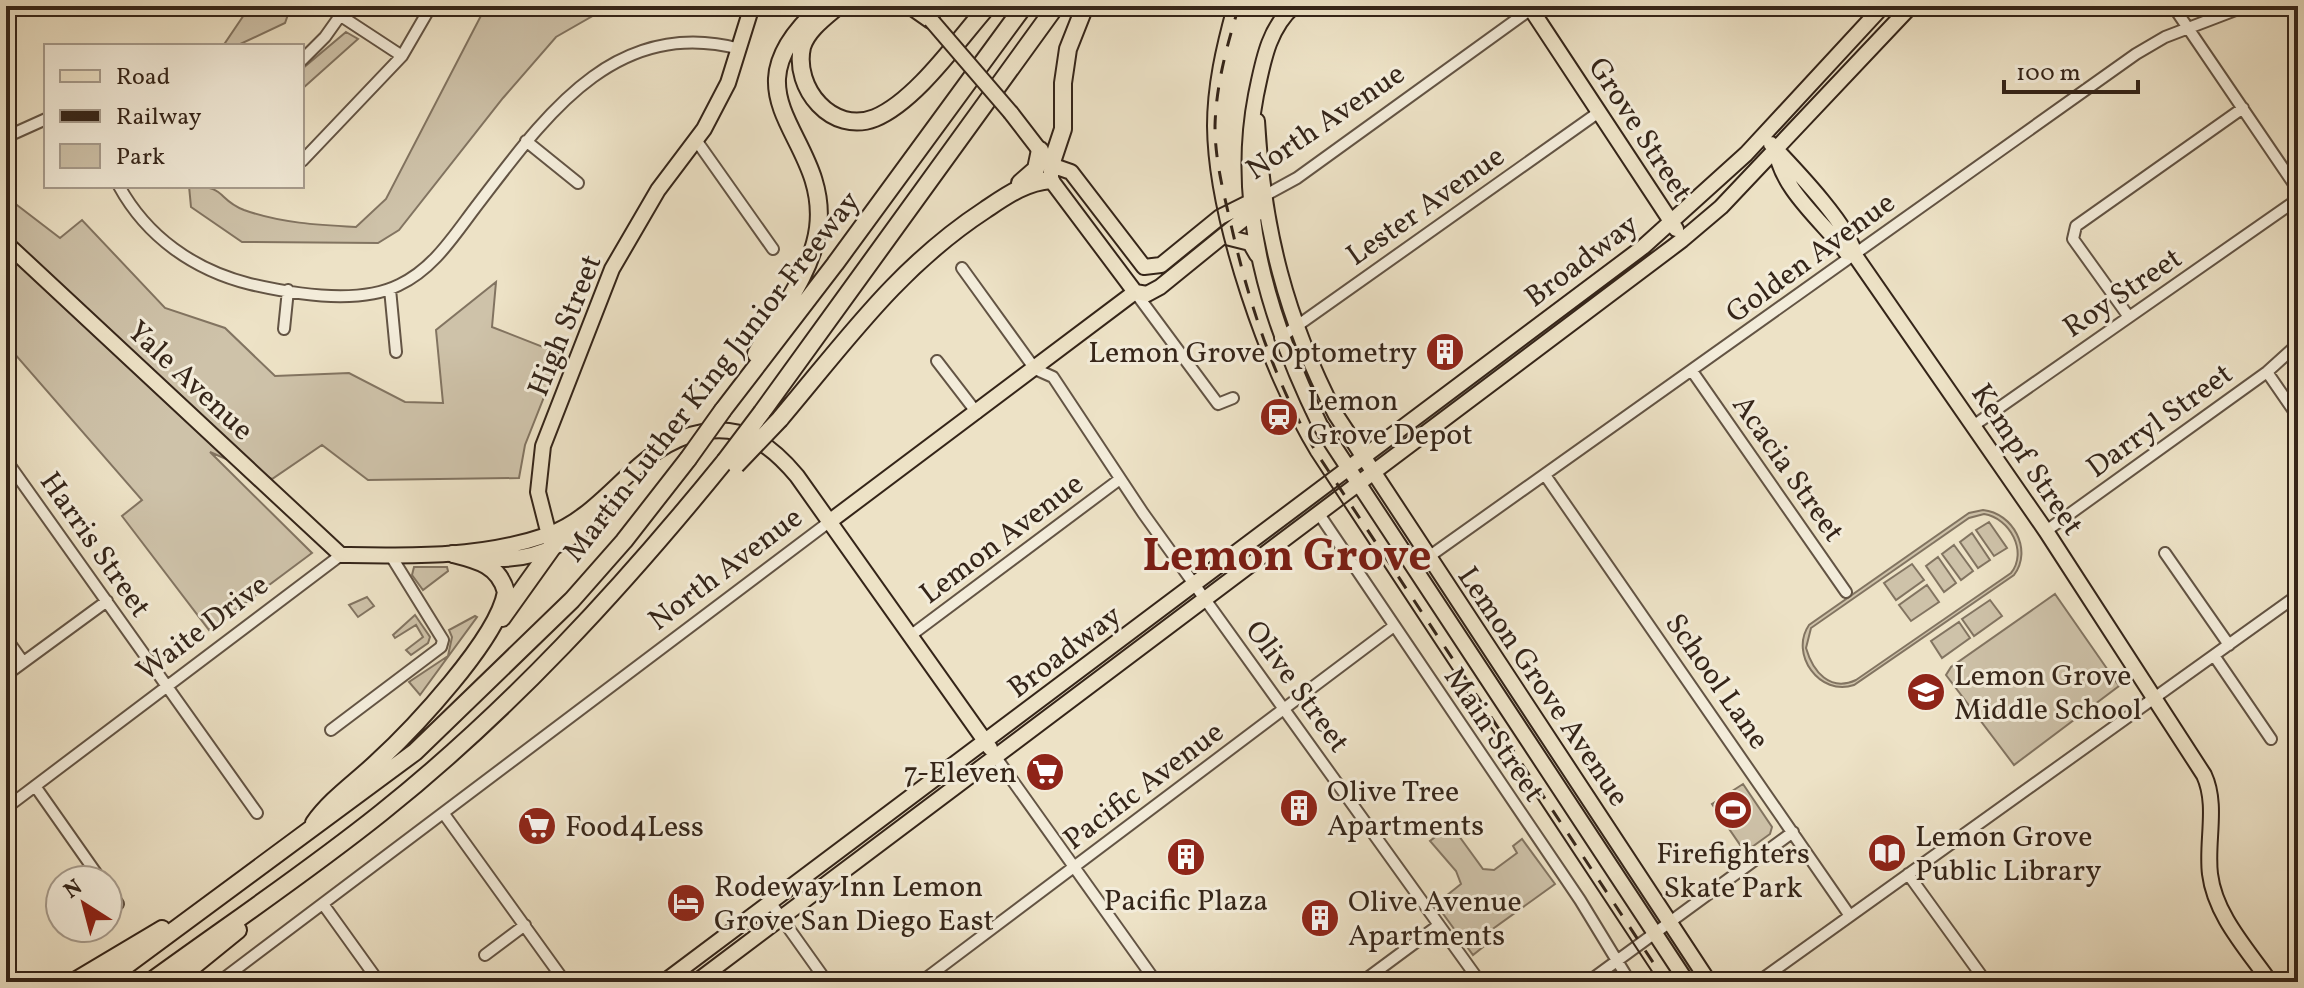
<svg xmlns="http://www.w3.org/2000/svg" width="2304" height="988" viewBox="0 0 2304 988" font-family="Vollkorn,serif">
<style>
.green{fill:#cec2a9;stroke:#827461;stroke-width:2;fill-rule:evenodd}
.lines{fill:none;stroke-linecap:round;stroke-linejoin:round}
.minor-casing{stroke:#635444;stroke-width:14}
.major-casing{stroke:#352519;stroke-width:18}
.highway-casing{stroke:#352519;stroke-width:20}
.minor{stroke:#f3ecda;stroke-width:10}
.major{stroke:#ede2c6;stroke-width:14}
.highway{stroke:#ede2c6;stroke-width:16}
.tram{stroke:#352519;stroke-width:2}
.rail{stroke:#352519;stroke-width:3;stroke-dasharray:14 14;stroke-linecap:butt}
.major-bridge-casing{stroke:#352519;stroke-width:18;stroke-linecap:butt}
.highway-bridge-casing{stroke:#352519;stroke-width:20;stroke-linecap:butt}
.major-bridge{stroke:#ede2c6;stroke-width:14}
.highway-bridge{stroke:#ede2c6;stroke-width:16}
.labels{text-anchor:middle;stroke-width:6;stroke-linejoin:round;paint-order:stroke}
.street-label{font-size:30px;fill:#352519;stroke:#f3ecda}
.poi-label{font-size:30px;fill:#352519;stroke:#f3ecda;text-anchor:start}
.town-label{font-size:46px;font-weight:bold;fill:#7a1f14;stroke:#f3ecda}
</style>
<rect width="100%" height="100%" fill="#ede2c6"/>
<filter id="stains"><feTurbulence type="fractalNoise" baseFrequency=".0025" numOctaves="4"/><feColorMatrix values="0 0 0 0 .2 0 0 0 0 .09 0 0 0 0 .02 0 0 0 .5 -.17"/></filter>
<radialGradient id="worn" r=".72"><stop offset=".6" stop-color="#630" stop-opacity="0"/><stop offset="1" stop-color="#630" stop-opacity=".3"/></radialGradient>
<path class="green" d="M250,6H291L285,23L236,46H223Z
M486,6H610L556,37L503,98L399,230L378,243L242,242L191,207L189,186C228,186 216,199 244,210C280,223 318,225 356,227L386,199Z
M346,32L358,39L302,89V69Z
M13,202L60,238L82,220L165,308L225,328L275,376L349,373L405,402L443,403L436,330L496,282L492,327L561,354L525,445L519,478L368,480L322,445L272,479L210,452L312,553L209,630L122,516L142,500L6,344V206Z
M1983,510C2013,513 2033,550 2014,575L1854,685C1820,697 1789,654 1809,625L1969,513ZM1984,514C2010,518 2028,552 2011,573L1856,680C1830,692 1813,672 1806,648L1811,628L1969,518Z
M1989,522L2007,548L1994,556L1976,530Z
M1972,533L1990,560L1978,568L1960,542Z
M1954,545L1973,571L1961,580L1942,554Z
M1938,557L1956,583L1944,592L1926,566Z
M1912,564L1924,580L1896,600L1884,583Z
M414,567H447L448,571L423,590L412,575Z
M1927,585L1939,602L1911,621L1899,605Z
M2055,594L2119,686L2014,765L1946,675L1951,667Z
M367,597L374,606L358,617L349,605Z
M1990,600L2002,616L1974,636L1962,619Z
M415,615L430,637L428,643L411,655L406,650L423,637L416,625L395,638L393,635Z
M475,616L477,617L420,695L409,682L448,656L452,637L449,630Z
M1959,622L1970,638L1942,658L1931,641Z
M1743,784L1772,827L1770,834L1745,852L1712,804Z
M1451,825L1483,869L1494,870L1517,853L1513,846L1522,839L1555,884L1483,936L1488,943L1473,955L1436,904L1461,884L1456,871L1430,841Z"/>
<g class="lines">
<g class="minor-casing">
<path id="minor" d="M2173,6L2298,190
M341,16L402,56
M302,60L325,37L347,6
M6,137L46,119
M696,140L773,249
M526,141L578,183
M302,161L402,56L431,6
M119,186C147,237 194,270 250,284C293,294 359,305 399,285C433,269 453,237 475,208C542,121 612,15 740,49
M1264,196L1297,178L1531,9
M962,268L1035,369L1053,377L1143,513L1480,982
M390,289L396,352
M1135,292L1218,404L1233,398
M2129,317L2073,239L2076,226L2243,108
M284,329L288,290
M1280,338L1599,112
M937,361L977,413
M1692,371L1846,592
M2267,372L2298,417
M1973,426L2298,199
M6,460L257,813
M1545,475L1850,916
M1319,514L1580,900L1630,982
M2046,531L2267,372L2298,344
M2165,553L2229,645
M1413,568L2136,54L2165,37L2246,6
M910,636L1120,479
M6,638L23,662
M2215,657L2271,739
M6,675L107,601
M331,730L441,647L443,640L391,556
M995,756L1156,982
M35,786L101,880
M6,808L341,555
M444,814L565,982
M1908,874L1986,982
M108,889L118,904
M770,902L827,982
M323,904L379,982
M485,955L525,925
M219,982L829,522
M921,982L1394,626
M1362,982L1439,925
M1588,982L1793,832
M1758,982L2298,595"/>
</g>
<g class="major-casing">
<path id="major" d="M1294,6C1268,29 1263,62 1256,95C1234,209 1270,323 1320,425L1687,982
M1529,6L1676,229
M1011,113L1051,165L1071,172L1144,267
M1257,121C1263,229 1286,319 1336,415L1709,982
M1771,144C1790,164 1853,229 1854,254L2046,531L2204,775C2218,805 2206,842 2210,874C2215,915 2247,949 2270,982
M1776,148C1779,187 1823,222 1846,252L1854,254
M1051,170V180L1135,292
M1226,237L1250,243L1257,255
M6,243L341,555C410,556 480,558 547,535C608,514 637,443 703,432C743,424 772,446 797,476L990,748
M1144,267L1161,265L1220,217L1260,197
M829,522L1135,292L1147,294L1160,287L1245,218L1260,212
M551,543L538,492L543,446L612,269L658,190L704,129L728,83L752,6
M482,558C542,565 586,536 620,489
M664,982L1643,247L1746,154L1883,6
M696,982L1682,240L1721,207L1911,6"/>
</g>
<g class="highway-casing">
<path id="highway" d="M838,6C825,17 807,30 802,47C793,88 832,135 875,118C916,101 958,40 988,6
M911,6L931,20
M1051,165L1063,129V83L1068,49L1085,6
M1020,183L1036,169L1040,150
M756,354C778,315 812,273 818,228C830,135 717,98 822,6
M723,410L835,264L1024,6
M762,412L1056,6
M780,419C846,341 898,267 985,210C1006,196 1025,182 1051,180
M502,618L552,548
M314,823C331,799 355,783 376,763C412,730 498,639 506,592C499,565 477,560 453,554
M73,982L162,929
M104,982L415,752L572,600L624,541L688,459
M150,982C227,926 306,873 381,813C509,711 622,588 725,461
M174,982L238,930"/>
</g>
<use href="#minor" class="minor"/>
<use href="#major" class="major"/>
<use href="#highway" class="highway"/>
<path class="tram" d="M1227,6C1216,46 1207,85 1207,126C1208,221 1262,375 1311,455L1659,982"/>
<path class="rail" d="M1239,6C1227,45 1216,85 1215,126C1215,162 1224,194 1232,229C1250,307 1275,382 1316,452L1666,982"/>
<g class="major-bridge-casing">
<path id="major-bridge" d="M931,20L1011,113"/>
</g>
<g class="highway-bridge-casing">
<path id="highway-bridge" d="M688,459L723,410
M725,461L762,412
M736,465L780,419"/>
</g>
<use href="#major-bridge" class="major-bridge"/>
<use href="#highway-bridge" class="highway-bridge"/>
</g>
<defs>
<g id="building-disc" transform="scale(2)"><circle r="9.5" fill="#8f2418" stroke="#f3ecda"/><path d="M-4-6H4V6H1V3H-1V6H-4ZM-2.5-4.3h1.7v1.8h-1.7ZM.8-4.3h1.7v1.8H.8ZM-2.5-1h1.7V.8h-1.7ZM.8-1h1.7V.8H.8Z" fill="#fff"/></g>
<g id="station-disc" transform="scale(2)"><circle r="9.5" fill="#8f2418" stroke="#f3ecda"/><path d="M-3-6H3Q5-6 5-4V2Q5 4 3 4L4.5 6H3L1.5 4h-3L-3 6H-4.5L-3 4Q-5 4-5 2V-4Q-5-6-3-6ZM-3.5-4v3h7v-3ZM-3.5 1v1.5H-2V1ZM2 1v1.5H3.5V1Z" fill="#fff"/></g>
<g id="school-disc" transform="scale(2)"><circle r="9.5" fill="#8f2418" stroke="#f3ecda"/><path d="M0-5L7-2L0 1L-7-2ZM-4 1L0 2.5L4 1V4Q0 6-4 4Z" fill="#fff"/></g>
<g id="supermarket-disc" transform="scale(2)"><circle r="9.5" fill="#8f2418" stroke="#f3ecda"/><path d="M-6-5.5h2.5l.6 2H6L4.5 2H-2.5L-4.4-4H-6ZM-1.5 3.2a1.3 1.3 0 1 0 .1 0ZM3 3.2a1.3 1.3 0 1 0 .1 0Z" fill="#fff"/></g>
<g id="stadium-disc" transform="scale(2)"><circle r="9.5" fill="#8f2418" stroke="#f3ecda"/><path d="M0-5a6.5 5 0 1 0 0 10a6.5 5 0 1 0 0-10ZM-3.5-1.8h7v3.6h-7Z" fill="#fff"/></g>
<g id="library-disc" transform="scale(2)"><circle r="9.5" fill="#8f2418" stroke="#f3ecda"/><path d="M-6-4Q-3-5.5-.7-3.5V5Q-3 3-6 4ZM6-4Q3-5.5 .7-3.5V5Q3 3 6 4Z" fill="#fff"/></g>
<g id="hotel-disc" transform="scale(2)"><circle r="9.5" fill="#8f2418" stroke="#f3ecda"/><path d="M-6-4.5h1.5V1H6V5H4.5V3h-9V5H-6ZM-4 0a1.8 1.8 0 1 1 3.6 0ZM.5 0V-2.5h3Q6-2.5 6 0Z" fill="#fff"/></g>
</defs>
<g fill-rule="evenodd">
<use href="#building-disc" x="1445" y="352"/>
<use href="#station-disc" x="1279" y="417"/>
<use href="#school-disc" x="1926" y="692"/>
<use href="#supermarket-disc" x="1045" y="772"/>
<use href="#building-disc" x="1299" y="808"/>
<use href="#stadium-disc" x="1733" y="810"/>
<use href="#supermarket-disc" x="537" y="826"/>
<use href="#library-disc" x="1887" y="853"/>
<use href="#building-disc" x="1186" y="857"/>
<use href="#hotel-disc" x="686" y="903"/>
<use href="#building-disc" x="1320" y="918"/>
</g>
<g class="labels">
<g class="street-label">
<text transform="translate(1325 121) rotate(-34)" y="10">North Avenue</text>
<text transform="translate(1641 129) rotate(57)" y="10">Grove Street</text>
<text transform="translate(1425 205) rotate(-35)" y="10">Lester Avenue</text>
<text transform="translate(1810 257) rotate(-36)" y="10">Golden Avenue</text>
<text transform="translate(1581 260) rotate(-37)" y="10">Broadway</text>
<text transform="translate(2122 292) rotate(-34)" y="10">Roy Street</text>
<text transform="translate(564 325) rotate(-68)" y="10">High Street</text>
<text transform="translate(711 376) rotate(-52)" y="10">Martin Luther King Junior Freeway</text>
<text transform="translate(191 380) rotate(43)" y="10">Yale Avenue</text>
<text transform="translate(2159 420) rotate(-36)" y="10">Darryl Street</text>
<text transform="translate(2028 459) rotate(56)" y="10">Kempf Street</text>
<text transform="translate(1789 468) rotate(55)" y="10">Acacia Street</text>
<text transform="translate(1001 538) rotate(-37)" y="10">Lemon Avenue</text>
<text transform="translate(96 544) rotate(55)" y="10">Harris Street</text>
<text transform="translate(725 568) rotate(-37)" y="10">North Avenue</text>
<text transform="translate(202 627) rotate(-37)" y="10">Waite Drive</text>
<text transform="translate(1064 651) rotate(-37)" y="10">Broadway</text>
<text transform="translate(1718 681) rotate(55)" y="10">School Lane</text>
<text transform="translate(1298 686) rotate(54)" y="10">Olive Street</text>
<text transform="translate(1544 686) rotate(56)" y="10">Lemon Grove Avenue</text>
<text transform="translate(1495 734) rotate(56)" y="10">Main Street</text>
<text transform="translate(1143 785) rotate(-37)" y="10">Pacific Avenue</text>
</g>
<g class="poi-label">
<text x="1417" y="362" text-anchor="end">Lemon Grove Optometry</text>
<text x="1307" y="410">Lemon<tspan x="1307" dy="34">Grove Depot</tspan></text>
<text x="1954" y="685">Lemon Grove<tspan x="1954" dy="34">Middle School</tspan></text>
<text x="1017" y="782" text-anchor="end">7-Eleven</text>
<text x="1327" y="801">Olive Tree<tspan x="1327" dy="34">Apartments</tspan></text>
<text x="565" y="836">Food4Less</text>
<text x="1915" y="846">Lemon Grove<tspan x="1915" dy="34">Public Library</tspan></text>
<text x="1733" y="863" text-anchor="middle">Firefighters<tspan x="1733" dy="34">Skate Park</tspan></text>
<text x="714" y="896">Rodeway Inn Lemon<tspan x="714" dy="34">Grove San Diego East</tspan></text>
<text x="1186" y="910" text-anchor="middle">Pacific Plaza</text>
<text x="1348" y="911">Olive Avenue<tspan x="1348" dy="34">Apartments</tspan></text>
</g>
<g class="town-label">
<text x="1287" y="570">Lemon Grove</text>
</g>
</g>
<rect width="2304" height="988" fill="none" stroke="#ede2c6" stroke-width="32"/>
<rect x="8" y="8" width="2288" height="972" fill="none" stroke="#352519" stroke-width="4"/>
<rect x="16" y="16" width="2272" height="956" fill="none" stroke="#352519" stroke-width="2"/>
<rect x="44" y="44" width="260" height="144" fill="#f3ecda" stroke="#a79c8d" stroke-width="2"/>
<rect x="60" y="70" width="40" height="12" fill="#ede2c6" stroke="#a79c8d" stroke-width="2"/>
<text x="116" y="84" font-size="24" fill="#352519">Road</text>
<rect x="60" y="110" width="40" height="12" fill="#352519" stroke="#a79c8d" stroke-width="2"/>
<text x="116" y="124" font-size="24" fill="#352519">Railway</text>
<rect x="60" y="144" width="40" height="24" fill="#cec2a9" stroke="#a79c8d" stroke-width="2"/>
<text x="116" y="164" font-size="24" fill="#352519">Park</text>
<g transform="translate(84 904) rotate(324)"><circle r="38" fill="#f3ecda" stroke="#a79c8d" stroke-width="2"/>
<path d="M0-6L14 30L0 20L-14 30Z" fill="#8f2418"/>
<text y="-12" font-size="22" font-weight="bold" text-anchor="middle" fill="#352519">N</text>
</g>
<path d="M2004 80v12h134v-12" fill="none" stroke="#352519" stroke-width="4"/>
<text x="2016" y="80" font-size="24" fill="#352519" stroke="#f3ecda" stroke-width="6" paint-order="stroke">100 m</text>
<rect width="100%" height="100%" filter="url(#stains)"/>
<rect width="100%" height="100%" fill="url(#worn)"/>
</svg>
